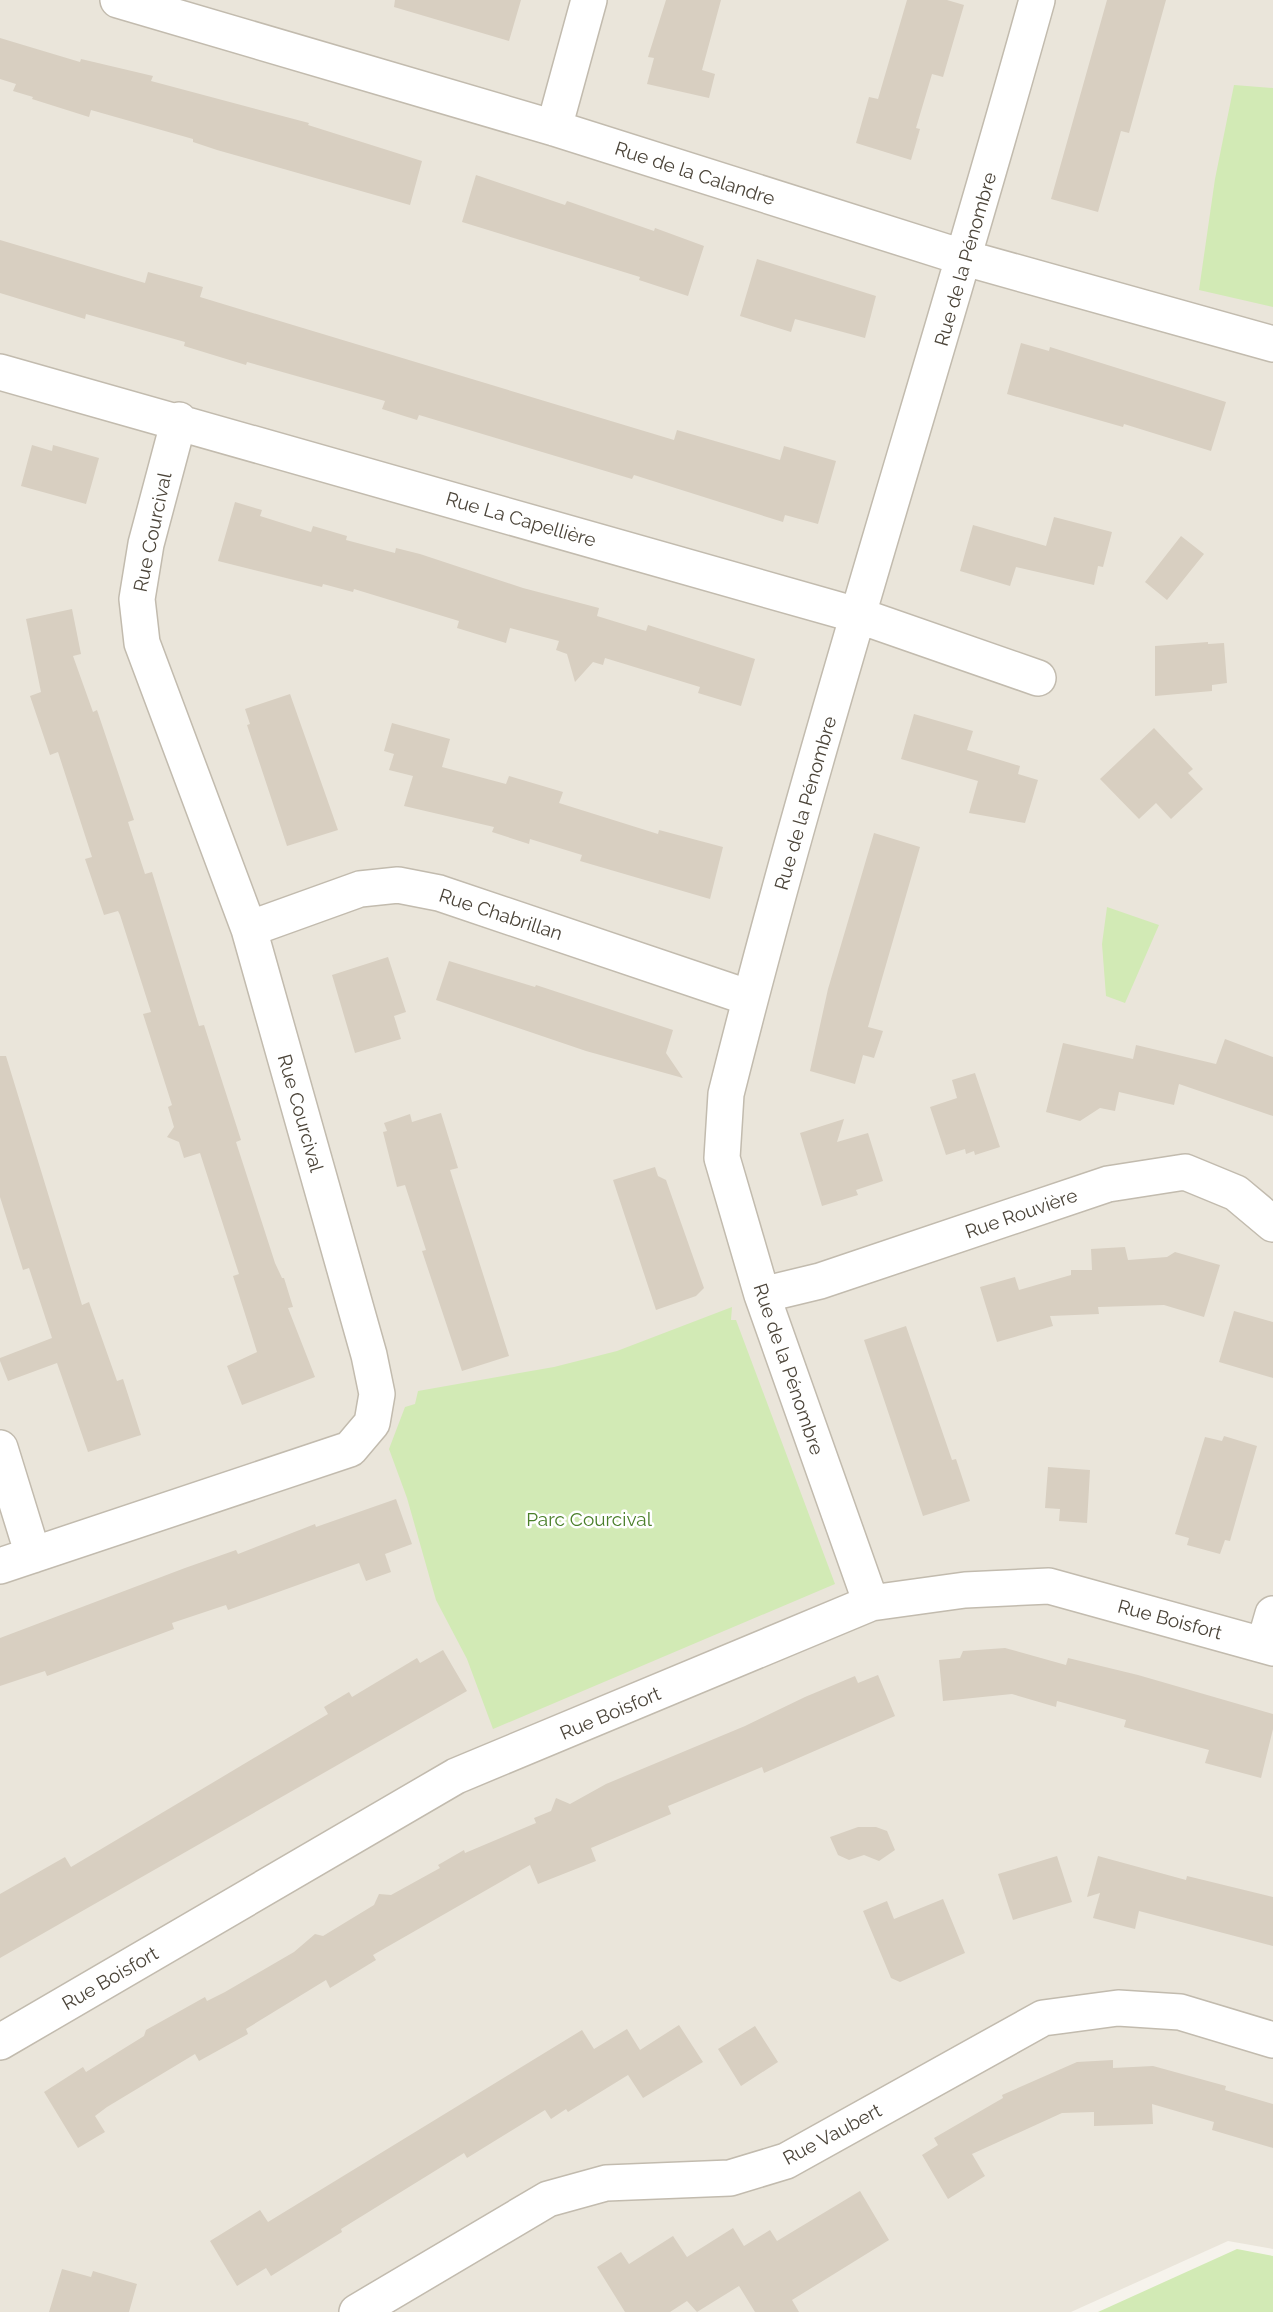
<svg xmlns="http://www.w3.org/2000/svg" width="1273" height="2312" viewBox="0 0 1273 2312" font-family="Raleway,sans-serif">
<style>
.residential{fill:#eae5da}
.green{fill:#d2eab5}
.building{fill:#d8cfc1}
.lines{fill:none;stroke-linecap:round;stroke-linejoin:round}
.street-casing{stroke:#c2bbae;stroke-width:38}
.street{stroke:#fff;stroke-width:35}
.labels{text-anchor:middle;stroke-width:5;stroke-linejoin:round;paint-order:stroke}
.street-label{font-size:19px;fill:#4b4439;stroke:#fff}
.park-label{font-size:19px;fill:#4a7f2a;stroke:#fff}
</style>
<rect width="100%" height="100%" fill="#f6f3ec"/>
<path class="residential" d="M0,0H1273V2249L1228,2241L1071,2312H0Z"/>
<path class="green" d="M1234,85L1273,88V307L1199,290L1215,179Z
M1107,907L1159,925L1125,1003L1106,996L1102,944Z
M732,1307L731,1320H736L835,1584L493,1729L467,1659L436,1600L407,1498L389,1449L405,1407L415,1404L418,1391L554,1367L617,1351Z
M1237,2249L1273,2256V2312H1098Z"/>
<path class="building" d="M395,0H521L509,41L394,7Z
M666,0H721L702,70L715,74L709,98L647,84L654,58L648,57Z
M907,0H947L964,5L943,77L932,74L916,128L920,129L911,160L856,143L869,97L878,99Z
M1107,0H1166L1129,133L1121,131L1098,212L1051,199Z
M0,38L80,62L81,59L153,76L151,81L309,123L308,125L422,161L410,205L217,150L193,142V139L91,110L89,117L32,99L33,97L13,91L16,84L0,79Z
M476,175L565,205L567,201L654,231L655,228L704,246L688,296L639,280L640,277L462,222Z
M0,240L145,283L148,272L203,287L200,297L674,440L677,430L780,460L784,446L836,461L818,524L785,515L783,522L634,475L632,479L419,415L417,420L382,409L385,401L247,362L246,365L184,346L185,342L86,314L85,319L0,293Z
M757,259L876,296L865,338L795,319L791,332L740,316Z
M1021,343L1049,351L1050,347L1226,402L1211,451L1124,424L1123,427L1007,394Z
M32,445L52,451L53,445L99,458L86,504L21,486Z
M235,502L262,510L260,516L311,532L313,526L347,536L346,540L395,553L396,548L420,554L523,588L599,608L597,616L646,631L648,625L755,659L741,706L698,693L700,687L605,658L603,665L593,662L575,682L567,654L556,650L559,641L510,628L506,643L457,628L459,621L354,589L353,592L323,584L322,587L218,561Z
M1054,517L1112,532L1103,567L1098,566L1094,585L1016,567L1010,586L960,571L973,525L1046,546Z
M1181,536L1204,554L1167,600L1145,582Z
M72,609L81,654L73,656L93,712L97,710L134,820L128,822L145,874L152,872L199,1026L204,1025L241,1140L236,1142L275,1263L282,1278H284L293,1307L288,1308L315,1377L242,1405L227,1366L257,1352L233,1276L239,1274L200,1153L184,1158L179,1142L167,1137L174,1127L168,1107L172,1105L143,1014L151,1012L120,915L118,911L104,915L85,859L92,857L58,752L50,755L30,696L41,692L26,619Z
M1208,642V644L1224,643L1227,683L1212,685V691L1155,696V646Z
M290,694L338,830L287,846L247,725L250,724L245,709Z
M914,714L973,731L967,750L1020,766L1018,774L1038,780L1025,823L969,813L978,781L901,759Z
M392,723L450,739L442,767L506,784L509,776L563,792L559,803L658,834L659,830L723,847L710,899L580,861L582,855L530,839L529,844L492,832L494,827L404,806L413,776L389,770L394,754L384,751Z
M1154,728L1193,769L1188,773L1203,789L1171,819L1156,803L1139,819L1100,779Z
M874,833L920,847L868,1027L883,1031L874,1058L863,1055L855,1084L810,1071L828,989Z
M388,957L406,1012L394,1016L401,1039L355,1053L332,975Z
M449,961L535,987L536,985L673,1030L666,1053L683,1078L586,1051L436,1000Z
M1225,1039L1273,1057V1116L1179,1084L1174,1105L1119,1092L1115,1111L1100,1108L1080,1121L1046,1112L1063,1043L1133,1059L1136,1045L1216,1064Z
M0,1056H6L82,1305L89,1302L117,1381L123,1379L141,1435L88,1452L57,1363L8,1381L0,1361V1358L52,1338L29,1268L23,1270L0,1197Z
M975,1073L1000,1147L975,1155L974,1151L966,1154L965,1149L946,1155L930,1107L957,1098L952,1080Z
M441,1113L458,1168L450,1170L509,1356L462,1371L422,1251L426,1250L405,1185L397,1187L383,1132L387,1131L384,1123L410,1114L412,1122Z
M844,1119L837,1142L868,1133L883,1181L856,1190L858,1195L822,1206L800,1133Z
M655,1167L658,1176L666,1180L704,1288L696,1296L656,1310L613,1180Z
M1125,1247L1128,1260L1167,1257L1175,1252L1220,1265L1204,1317L1164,1305L1098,1307L1099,1314L1050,1316L1053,1326L997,1342L980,1287L1015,1277L1019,1290L1071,1275V1270H1092L1091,1249Z
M1234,1311L1273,1322V1378L1219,1362Z
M906,1326L952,1460L956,1459L970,1501L923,1516L864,1340Z
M1224,1436L1257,1446L1230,1541L1225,1540L1220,1554L1187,1545L1189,1538L1175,1534L1205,1437L1222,1441Z
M1048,1467L1090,1470L1087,1523L1059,1521L1060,1509L1045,1508Z
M396,1499L412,1544L385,1554L391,1572L366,1581L359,1563L228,1610L226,1605L172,1623L174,1629L47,1676L45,1671L0,1686V1638L185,1568L236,1550L238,1554L315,1524L316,1527Z
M1005,1648L1066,1665L1068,1658L1138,1675L1273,1714V1729L1261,1778L1205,1763L1209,1750L1124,1727L1126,1720L1057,1701L1056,1707L1012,1694L943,1701L939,1660L960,1658L963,1651Z
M443,1650L467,1691L0,1958V1894L65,1857L71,1867L328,1714L324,1707L349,1692L352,1697L417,1658L420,1663Z
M878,1675L895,1716L764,1773L762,1767L668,1806L671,1814L591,1848L596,1861L538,1884L530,1865L373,1955L376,1960L330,1988L326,1980L246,2029L248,2034L199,2061L195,2054L107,2107L95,2116L105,2132L78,2148L44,2092L83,2067L86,2072L144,2036L146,2030L205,1997L207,2001L225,1992L294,1952L315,1934L323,1936L374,1905L379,1894L391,1895L440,1868L438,1865L464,1850L465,1853L536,1823L534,1818L551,1811L556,1798L570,1804L606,1784L745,1726L805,1697L855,1676L858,1683Z
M858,1827H876L887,1831L895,1850L879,1861L864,1855L849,1860L838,1855L830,1837Z
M1057,1856L1072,1902L1013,1920L998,1874Z
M1098,1856L1186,1880L1187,1876L1273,1897V1946L1139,1911L1135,1929L1093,1918L1100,1893L1087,1897Z
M943,1899L965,1953L900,1982L891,1978L863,1911L887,1901L894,1919Z
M679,2025L703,2062L643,2098L628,2075L568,2112L566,2109L551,2119L545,2110L467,2158L464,2153L341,2229L342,2232L271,2276L266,2268L237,2286L210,2241L260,2210L268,2222L582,2030L594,2049L627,2029L640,2050Z
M755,2026L778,2062L741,2086L718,2049Z
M1113,2060V2068L1153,2066L1226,2086L1225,2090L1273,2104V2148L1212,2130L1214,2122L1152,2104L1153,2124L1094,2126V2112L1062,2113L972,2154L985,2176L948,2199L922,2155L938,2145L934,2138L1003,2098L1002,2095L1077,2062Z
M860,2191L889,2240L792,2300L799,2312H755L739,2286L697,2312L687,2301L670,2312H625L597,2267L621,2252L629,2264L673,2236L687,2257L733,2228L744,2246L770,2230L777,2241Z
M62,2269L91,2277L93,2271L137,2284L129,2312H49Z"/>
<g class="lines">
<g class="street-casing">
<path id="street" d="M118,0L554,128L965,258L1273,344
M554,128L589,0
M0,372L860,616L1038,678
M249,929L360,889L398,885L439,893L750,998
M762,1295L820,1281L1108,1184L1185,1172L1236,1193L1273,1224
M0,1448L33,1555
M0,1566L350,1449L372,1423L377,1394L369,1355L249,929L142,643L137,599L146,544L179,420
M871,1603L762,1295L722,1158L726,1094C818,726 936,365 1037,0
M1264,1645L1273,1614
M0,2042L456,1776L871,1603L965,1590L1049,1586L1273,1648
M357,2312L548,2199L606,2183L730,2178L786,2161L1043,2018L1118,2008L1180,2012L1273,2040"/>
</g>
<use href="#street" class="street"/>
</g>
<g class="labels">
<g class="street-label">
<text transform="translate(695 173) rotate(18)" y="7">Rue de la Calandre</text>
<text transform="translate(965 259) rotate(-74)" y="7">Rue de la Pénombre</text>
<text transform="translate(521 519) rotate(16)" y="7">Rue La Capellière</text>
<text transform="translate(152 532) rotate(-78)" y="7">Rue Courcival</text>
<text transform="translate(805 803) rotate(-74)" y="7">Rue de la Pénombre</text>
<text transform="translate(501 914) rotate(18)" y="7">Rue Chabrillan</text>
<text transform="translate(301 1113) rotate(74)" y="7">Rue Courcival</text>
<text transform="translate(1021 1213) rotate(-19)" y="7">Rue Rouvière</text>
<text transform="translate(789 1369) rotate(71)" y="7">Rue de la Pénombre</text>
<text transform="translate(1170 1619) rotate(15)" y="7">Rue Boisfort</text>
<text transform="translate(610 1713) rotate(-23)" y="7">Rue Boisfort</text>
<text transform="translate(110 1978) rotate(-30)" y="7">Rue Boisfort</text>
<text transform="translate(832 2134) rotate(-28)" y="7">Rue Vaubert</text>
</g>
<g class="park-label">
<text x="589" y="1526">Parc Courcival</text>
</g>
</g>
</svg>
